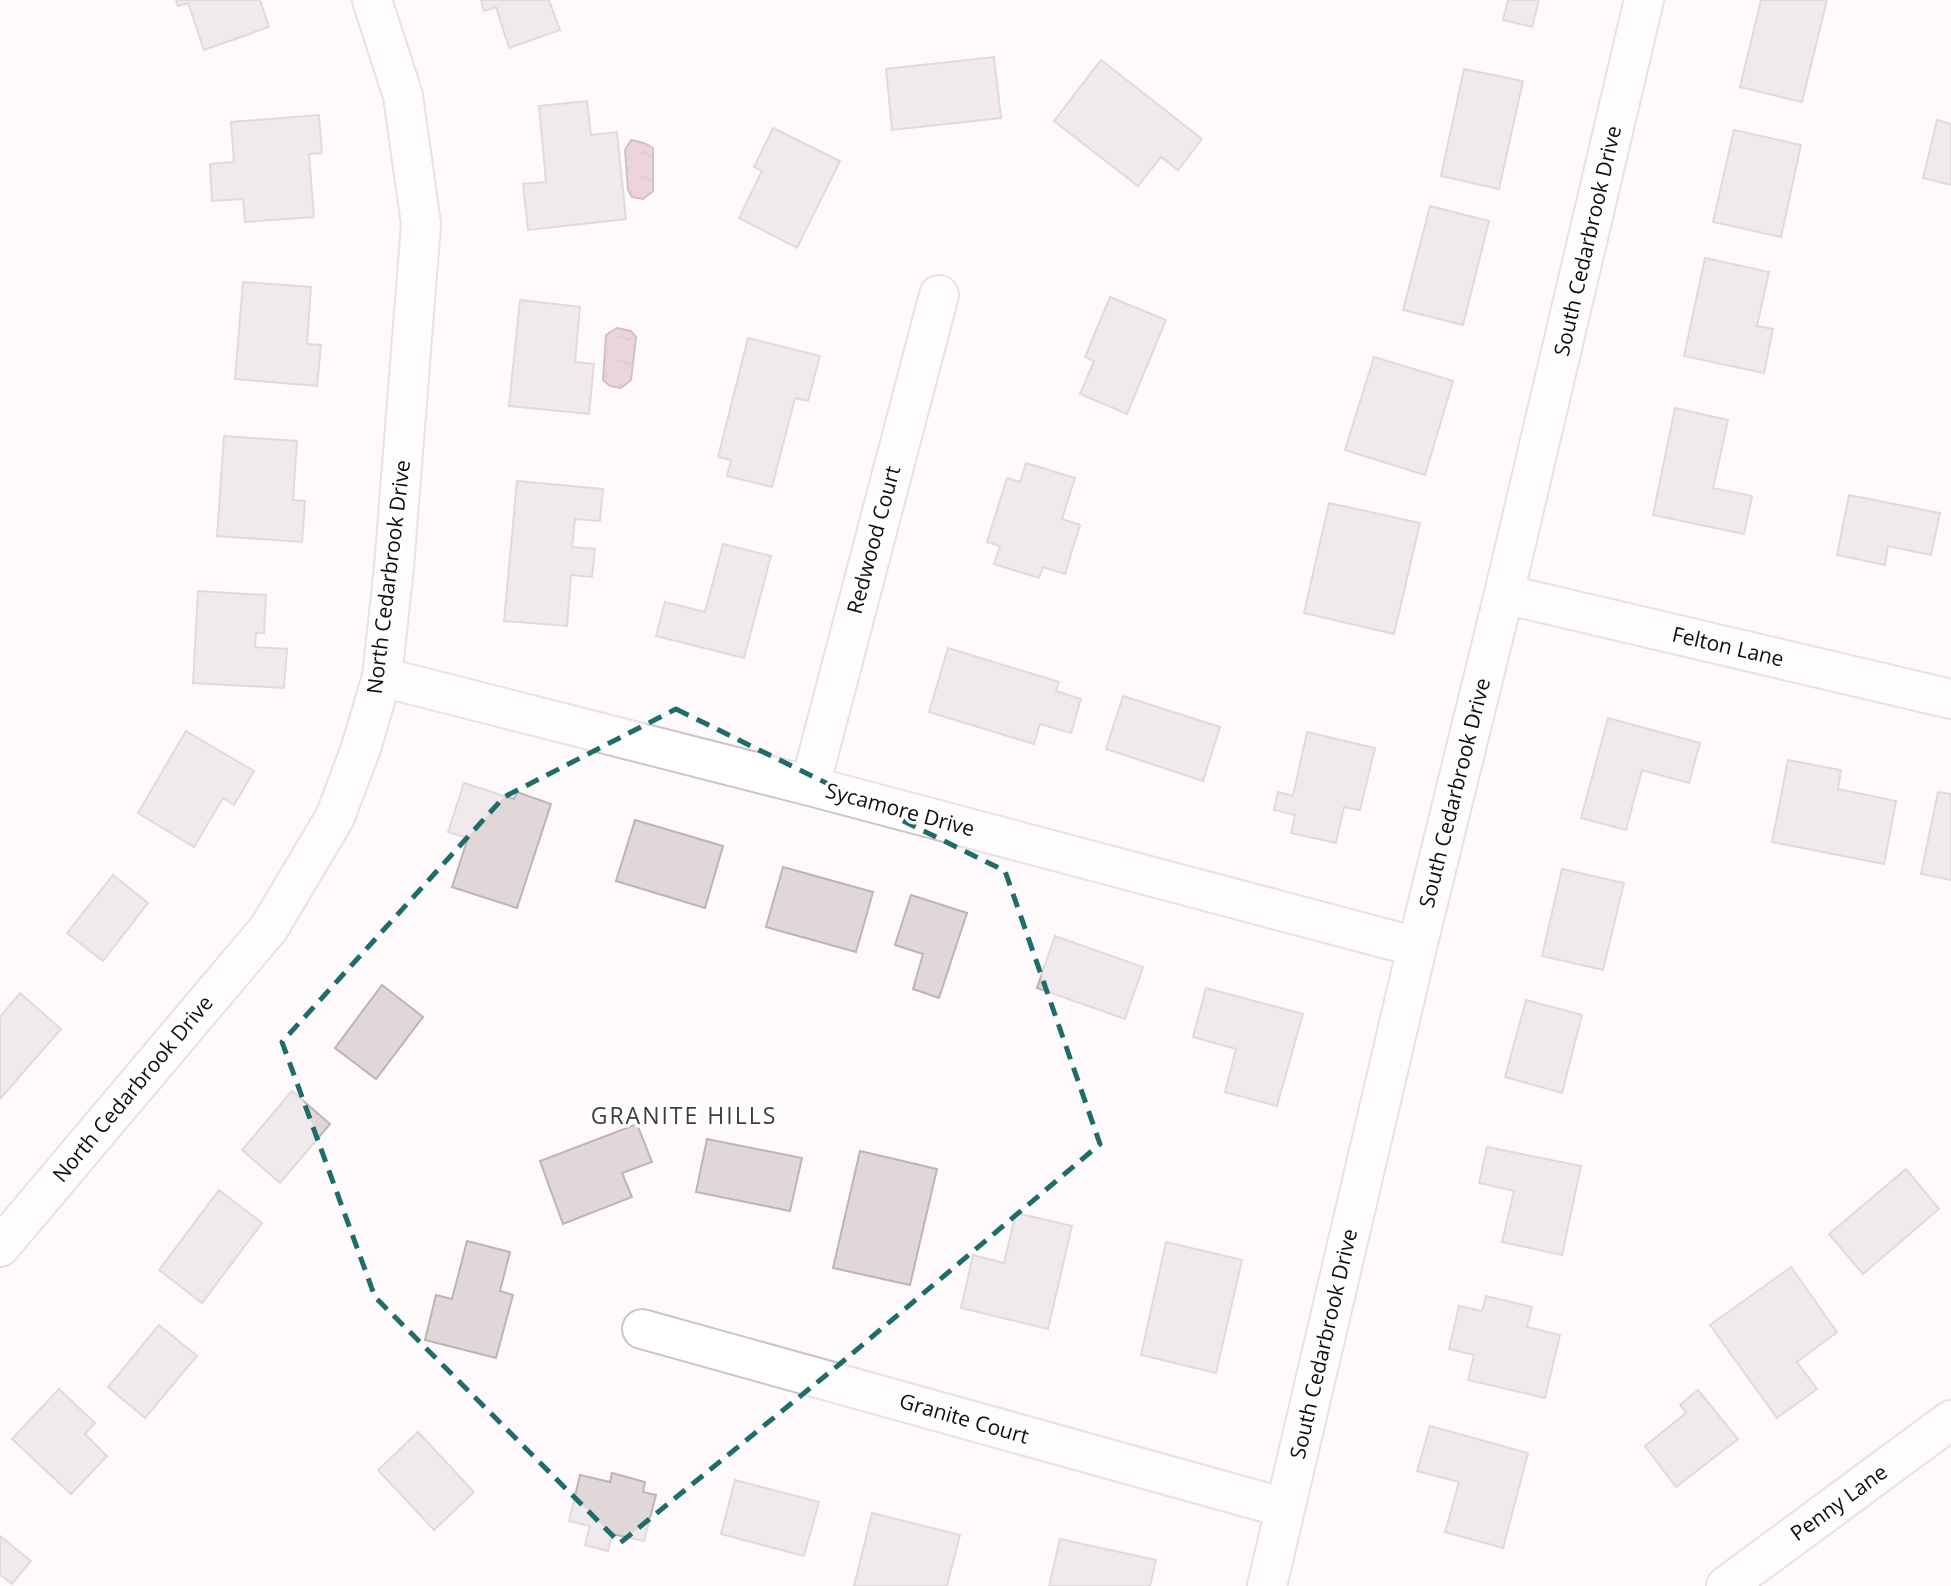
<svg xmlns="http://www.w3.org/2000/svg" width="1951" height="1586" viewBox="0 0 1951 1586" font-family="'Open Sans',sans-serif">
  <defs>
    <pattern id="water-ripples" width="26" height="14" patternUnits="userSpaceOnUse" patternTransform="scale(1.75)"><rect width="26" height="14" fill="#d6a8b3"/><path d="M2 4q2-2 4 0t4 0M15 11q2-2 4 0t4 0" fill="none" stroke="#b78f99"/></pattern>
  </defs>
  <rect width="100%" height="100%" fill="#fefafb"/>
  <!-- water -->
  <path fill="url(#water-ripples)" stroke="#9b7a82" stroke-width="2" d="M631 140 644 143 653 148V191L643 199 632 197 628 190 625 150Z
    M617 328 631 331 636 337 631 380 621 388 610 386 603 380 606 335Z"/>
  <!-- building -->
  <path fill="#e1d7d9" stroke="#bdb4b6" stroke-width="2" d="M176 0H260L269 27 204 50 188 3 178 6Z
    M481 0H549L560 30 509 48 496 7 484 11Z
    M1508 0H1539L1532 27 1503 20Z
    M1761 0H1827L1802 102 1740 87Z
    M994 57 1001 118 892 130 886 69Z
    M1101 60 1202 139 1178 170 1161 157 1138 186 1054 121Z
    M1464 69 1523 81 1499 189 1441 176Z
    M587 101 591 135 617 132 626 219 528 230 523 184 546 182 539 106Z
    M319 115 322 153 309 154 314 217 245 222 243 199 212 201 210 164 234 162 231 122Z
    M1937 120 1951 124V185L1923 178Z
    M773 128 840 161 797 248 739 218 762 171 754 167Z
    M1734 130 1801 145 1781 237 1713 222Z
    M1430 206 1489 221 1463 325 1403 310Z
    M1705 258 1769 272 1757 326 1773 329 1764 373 1684 356Z
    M243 282 311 287 307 344 321 345 317 386 235 379Z
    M1110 297 1166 320 1127 414 1080 394 1094 361 1085 357Z
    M520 300 580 307 575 362 594 364 589 414 509 406Z
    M748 338 820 356 808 401 795 398 772 487 727 476 731 460 718 457Z
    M1374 357 1453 381 1425 475 1345 450Z
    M1675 408 1728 420 1713 488 1752 496 1744 534 1653 515Z
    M224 436 297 441 293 500 305 501 302 542 217 536Z
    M1026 463 1075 478 1062 519 1080 525 1065 574 1043 567 1039 578 994 564 1000 546 987 542 1007 478 1020 482Z
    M517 481 603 489 600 521 575 519 572 547 595 549 592 577 571 575 567 626 504 621Z
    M1849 495 1940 513 1931 555 1888 546 1885 565 1837 555Z
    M1329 503 1420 523 1394 634 1304 613Z
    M723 544 771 556 744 658 656 636 665 602 705 612Z
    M198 591 266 595 264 633H256L255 647 287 649 284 688 193 683Z
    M948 648 1059 682 1056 691 1081 699 1071 733 1040 724 1034 744 929 712Z
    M1123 696 1220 727 1203 781 1106 749Z
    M1608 718 1700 743 1689 783 1642 770 1626 830 1581 818Z
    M186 731 254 771 234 805 223 798 194 847 138 813Z
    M1307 732 1375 748 1360 810 1344 807 1336 843 1291 833 1295 815 1274 810 1278 792 1293 796Z
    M1788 760 1841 770 1838 789 1896 801 1884 864 1772 842Z
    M464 783 514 799 517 792 551 804 517 908 452 887 468 838 448 832Z
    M1938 792 1951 794V880L1921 874Z
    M635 820 723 846 705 908 616 881Z
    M783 867 873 892 856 952 766 927Z
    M1562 869 1624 883 1603 970 1542 956Z
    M113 875 148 903 103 961 67 933Z
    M911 895 967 913 939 998 913 989 923 954 895 945Z
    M1055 936 1143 967 1125 1019 1037 988Z
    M382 985 423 1017 376 1079 335 1048Z
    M1206 988 1303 1014 1277 1106 1225 1092 1236 1049 1193 1037Z
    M20 993 61 1029 0 1099V1017Z
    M1526 1000 1582 1015 1562 1093 1505 1077Z
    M292 1091 330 1124 280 1183 242 1150Z
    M637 1124 652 1162 622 1173 632 1197 563 1224 540 1161Z
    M707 1139 802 1158 790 1211 696 1192Z
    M1487 1147 1581 1166 1562 1255 1502 1242 1514 1191 1479 1183Z
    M860 1151 937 1169 910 1285 833 1268Z
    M1906 1169 1939 1209 1863 1274 1829 1234Z
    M219 1190 262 1223 202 1303 159 1270Z
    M1016 1213 1072 1226 1048 1329 961 1308 973 1255 1004 1263Z
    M467 1241 510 1252 500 1291 513 1295 496 1358 425 1340 436 1295 452 1299Z
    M1166 1242 1242 1260 1216 1373 1141 1355Z
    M1791 1267 1837 1332 1797 1362 1817 1389 1777 1418 1710 1325Z
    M1486 1296 1532 1307 1527 1327 1560 1335 1545 1398 1468 1380 1474 1355 1449 1349 1459 1306 1482 1311Z
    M159 1325 197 1356 145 1418 108 1387Z
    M59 1389 95 1423 85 1434 107 1456 71 1494 12 1439Z
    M1698 1390 1738 1439 1676 1487 1645 1446 1686 1413 1680 1405Z
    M1430 1426 1528 1453 1503 1548 1445 1532 1459 1482 1417 1471Z
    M418 1432 474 1492 434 1530 378 1470Z
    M612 1473 645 1482 643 1492 656 1495 644 1541 612 1534 608 1551 585 1545 590 1526 569 1521 580 1475 610 1482Z
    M735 1480 819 1502 804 1556 721 1534Z
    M872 1513 960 1535 947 1586H854Z
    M0 1536 31 1561 12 1584 0 1575Z
    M1060 1539 1156 1560 1150 1586H1049Z"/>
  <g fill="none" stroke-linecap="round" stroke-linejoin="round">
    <defs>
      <path id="minor" d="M1504 594 1951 699
        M382 677 810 786 1417 947
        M810 786 939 295
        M0 1247 269 928 335 817 361 748 382 677 394 567 421 224 403 96 372 0
        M642 1329 1285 1508
        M1267 1586 1417 947 1504 594 1644 0
        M1726 1586 1951 1420"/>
    </defs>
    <!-- minor casing -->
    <use href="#minor" stroke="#cec4c6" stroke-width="42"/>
    <!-- minor -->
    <use href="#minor" stroke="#fff" stroke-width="38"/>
  </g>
  <!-- marked area -->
  <path d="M0 0H1951V1586H0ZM676 709 1005 871 1100 1144 841 1363 620 1543 375 1297 282 1042 504 797Z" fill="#fefafb" fill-opacity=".55" fill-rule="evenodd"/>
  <path fill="none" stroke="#206c6a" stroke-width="5" stroke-dasharray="14 9" stroke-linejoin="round" d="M676 709 1005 871 1100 1144 841 1363 620 1543 375 1297 282 1042 504 797Z"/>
  <g text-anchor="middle" stroke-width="7" stroke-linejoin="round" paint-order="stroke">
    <!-- street labels -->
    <g font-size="21" fill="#100d0e" stroke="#fff">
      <text transform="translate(1588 241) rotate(-77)" y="7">South Cedarbrook Drive</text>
      <text transform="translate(874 540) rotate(-75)" y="7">Redwood Court</text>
      <text transform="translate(389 577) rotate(-83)" y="7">North Cedarbrook Drive</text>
      <text transform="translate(1728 647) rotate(13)" y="7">Felton Lane</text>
      <text transform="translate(1455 793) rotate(-76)" y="7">South Cedarbrook Drive</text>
      <text transform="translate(900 810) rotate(15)" y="7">Sycamore Drive</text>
      <text transform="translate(133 1089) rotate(-50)" y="7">North Cedarbrook Drive</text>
      <text transform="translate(1324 1344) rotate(-77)" y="7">South Cedarbrook Drive</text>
      <text transform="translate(964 1419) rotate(16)" y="7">Granite Court</text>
      <text transform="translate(1839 1503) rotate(-36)" y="7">Penny Lane</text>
    </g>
    <!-- neighbourhood labels -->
    <g font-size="23" letter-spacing="2" fill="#433b3d" stroke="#fff">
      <text x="684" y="1124">GRANITE HILLS</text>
    </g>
  </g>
</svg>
